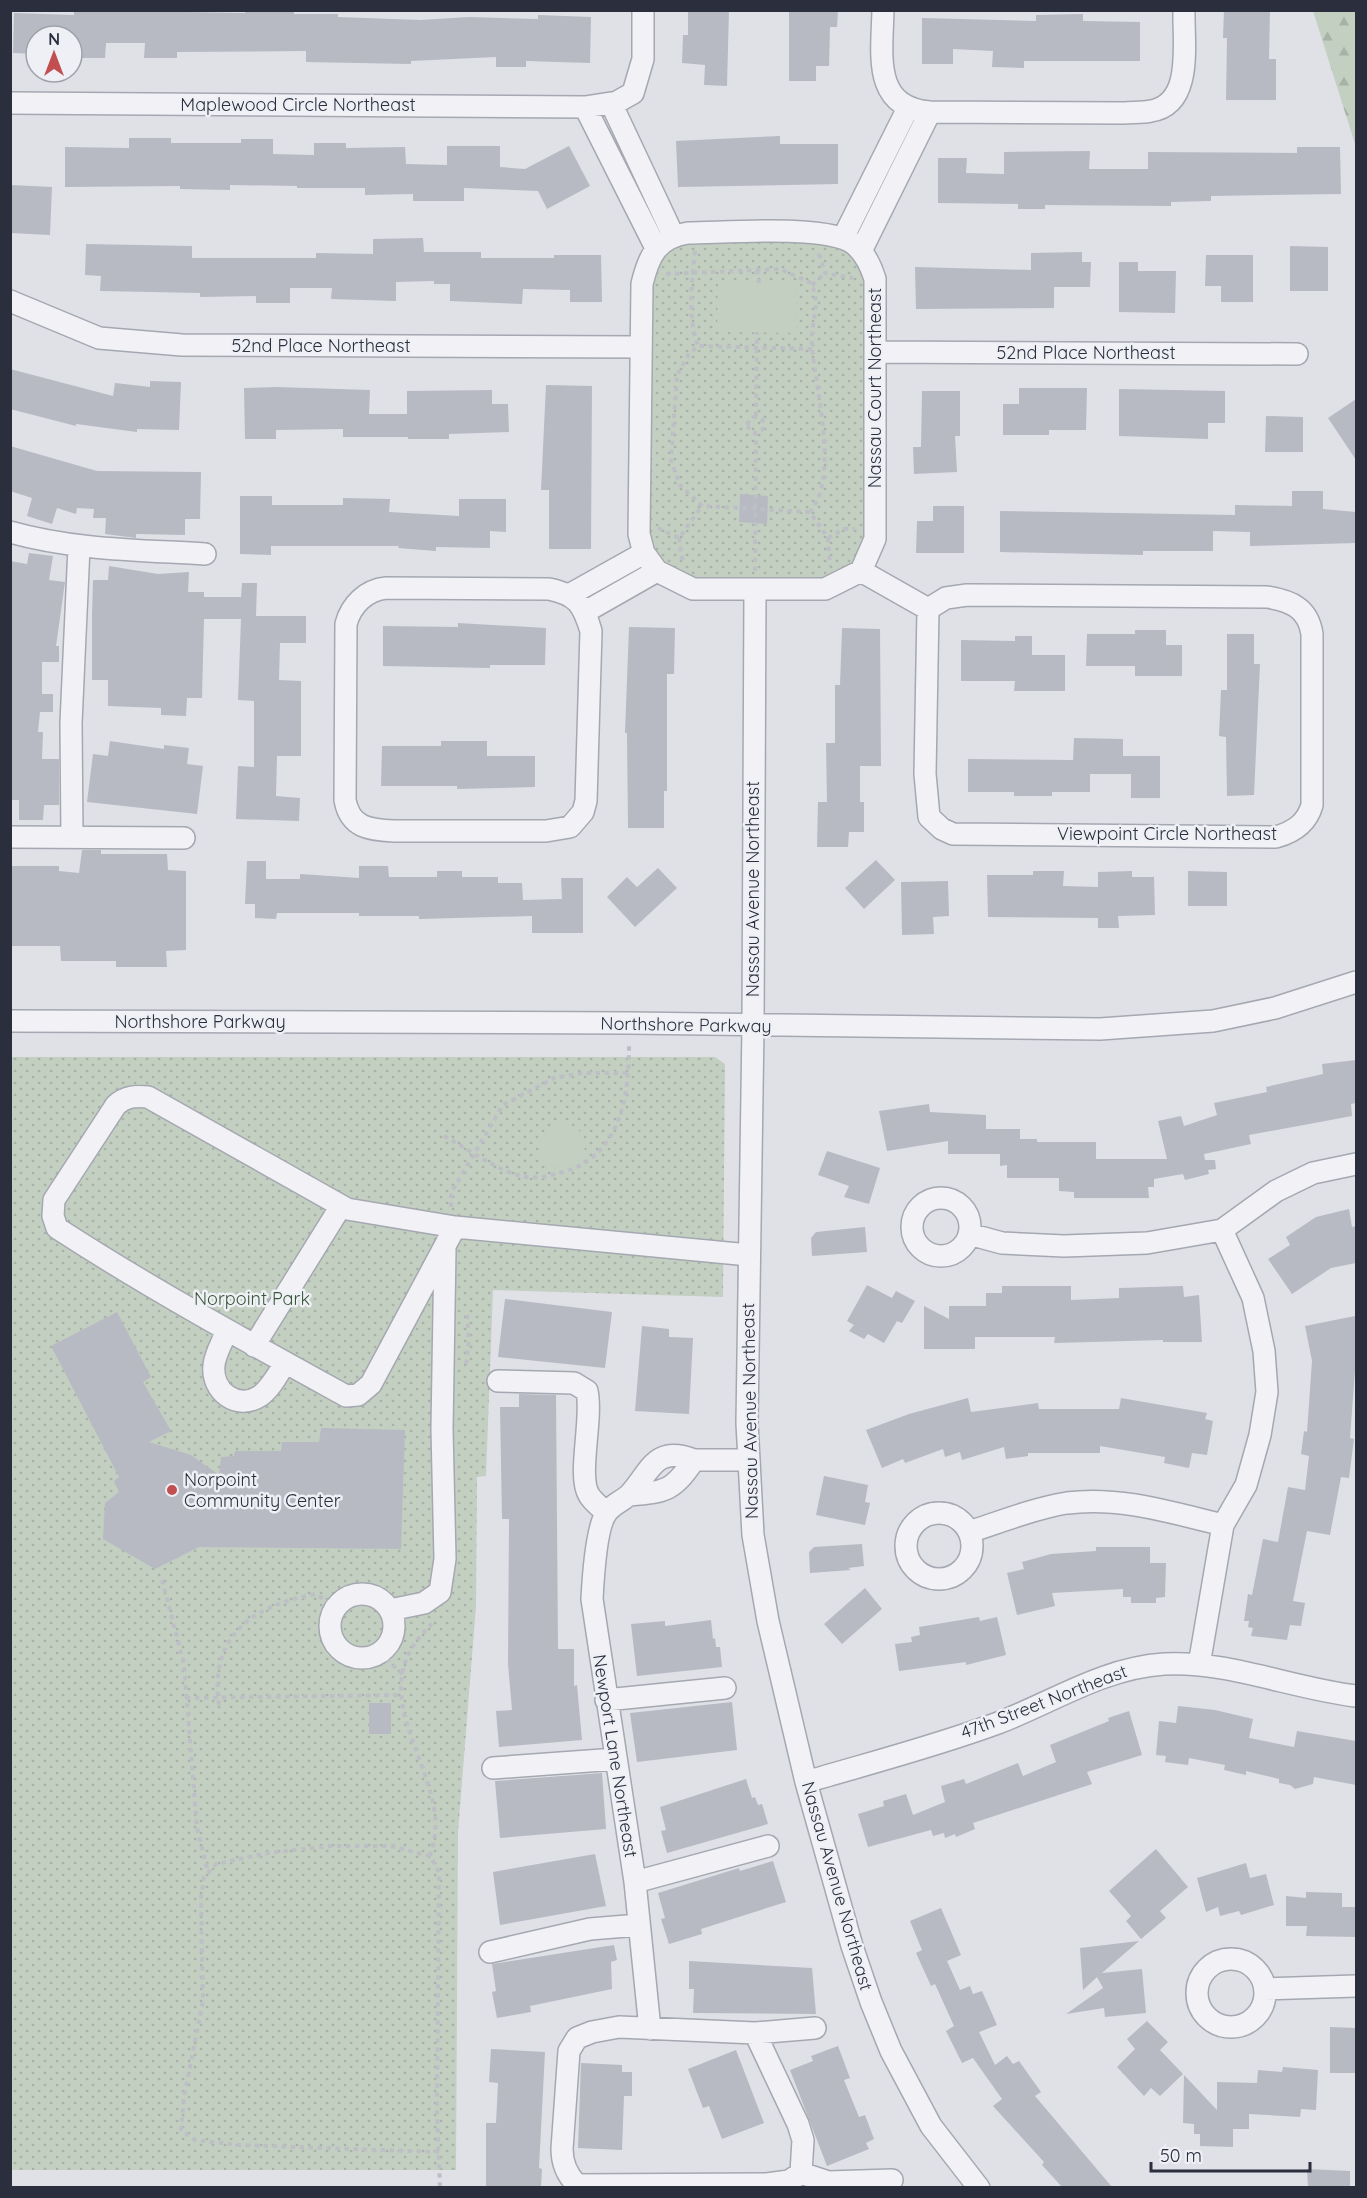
<svg xmlns="http://www.w3.org/2000/svg" width="1367" height="2198" viewBox="0 0 1367 2198" font-family="Quicksand,sans-serif">
  <defs>
    <pattern id="grass-dots" width="8" height="8" patternUnits="userSpaceOnUse" patternTransform="scale(1.5)"><rect width="8" height="8" fill="#c3d0c1"/><path d="M2 2h.1M6 6h.1" fill="none" stroke="#a8b3a7" stroke-width="1.8" stroke-linecap="round"/></pattern>
    <pattern id="forest-firs" width="22" height="20" patternUnits="userSpaceOnUse" patternTransform="scale(1.5)"><rect width="22" height="20" fill="#c3d0c1"/><path d="M5 1l3.5 6h-7zM16 11l3.5 6h-7z" fill="#a8b3a7"/></pattern>
  </defs>
  <rect width="100%" height="100%" fill="#dfe1e7"/>
  <!-- grass -->
  <path fill="url(#grass-dots)" d="M822 233 871 266 875 539 861 571 825 589 681 585 639 534 642 284 673 235Z
    M10 1057H715L725 1064 723 1297 493 1290 486 1476 477 1477 476 1606 458 1832 456 2170H11Z"/>
  <!-- forest -->
  <path fill="url(#forest-firs)" d="M1313 11H1356V147Z"/>
  <!-- pitch -->
  <path fill="#c3d0c1" d="M718 282 796 283V333L717 332Z
    M539 1146a23 23 0 1 1 46 0a23 23 0 1 1-46 0Z"/>
  <!-- building -->
  <path fill="#b7bac3" d="M74 10 245 13V10H294V14H338V17L420 20 469 17 538 19V15L591 17 590 63 526 61V67H496V57L411 61V64L306 62V51L177 52V58H144L145 43H106L105 58H74V36H36V54L13 53 14 13 74 15Z
    M688 10H729L727 86 704 85 705 65 682 63 683 35H688Z
    M789 10H838L837 27H830L829 66H816V81H789Z
    M1224 10H1270L1269 59H1276V100H1226L1227 38H1223Z
    M1083 14V21L1140 22V61H1024V68L992 67 993 51 953 49V64H922V18L1036 21V15Z
    M780 136V144H838V184L678 187 676 141Z
    M129 138H171V143H241V139H273V154L314 155V143H346V148L405 147 406 164 447 165V146H500V167L525 169 569 146 590 186 547 209 538 191 464 188V201H413V194L365 195V188H297V186L230 185V190L180 189V186L65 187V147L129 148Z
    M1297 147H1340L1341 194 1211 196V201L1171 202V206L1045 205V209H1018V204L938 203V158H967L966 173 1004 174V152L1090 151 1089 169H1148V152L1297 153Z
    M10 185 52 187 50 235 10 233Z
    M423 238 424 252H481V258H554V255H601L602 302H570V290L523 289 522 304 450 301V284H434V281L396 282V301L331 299 332 288H290V303H256V296L200 297V293L100 291 101 276 85 275 86 244 192 246V258H316V253L373 254V239Z
    M1290 246 1328 247V291H1290Z
    M1082 252V262H1091L1090 287H1054V308L916 309 915 267 1031 270V253Z
    M1206 255H1253V302H1221V286H1205Z
    M1119 262H1138V271H1176L1175 313 1119 312Z
    M10 369 113 396 115 383 150 387V381L181 382 179 430 137 429V432L76 424V426L10 409Z
    M546 385 592 386 591 549H549V490H541Z
    M276 387 370 390 369 414H407V391L492 390V404H508L509 432 449 434V439H408V437H343V429L276 430V439H245L244 388Z
    M1019 388H1087L1086 430H1049V435H1003V404H1019Z
    M1119 389 1225 391V423H1208V439L1119 436Z
    M922 391H960V436H955L957 472 914 474 913 447H921Z
    M1356 399V460L1328 418Z
    M1266 416 1303 417V452H1265Z
    M10 446 97 471 201 472 200 519H185V535L136 534V538L105 534 106 518H93L94 509 77 508 76 514 57 508 52 524 27 516 32 498 10 491Z
    M1292 491H1323V509L1356 512V543L1250 546V532L1213 531V551H1143V555L1000 552V511L1235 515V505L1292 506Z
    M740 494 768 496 767 524 739 522Z
    M240 496H272V505H343V498L390 499 389 512 459 516V499H506V532L490 531V548L436 547V551L398 548 399 546H271V555L240 554Z
    M933 506H964V553H916L917 521H933Z
    M29 553 53 556 49 580 65 582 56 646H59V662H42V694H53V712H40L38 732H43L42 759H59V805H44L43 820H19V800H10V561L27 564Z
    M109 566 158 574 189 572 188 592H204V597H241L242 583H257L256 616H306V643H280L279 680 301 681V756H277L276 796 300 798 299 821 236 819 238 766 254 767V701L238 700 241 619H204L202 698H187L186 716 161 715V708L108 706V680H92V615L93 580H108Z
    M458 623 546 628 545 665H490V668L383 666V626L458 627Z
    M629 627 675 628 674 674H667V791H664V828H628L627 733H625Z
    M842 628 880 629 881 766H860V802H864V832H849L848 847H817L818 802H827L826 743H835V685H840Z
    M1135 630H1166V645H1182V676H1135V666H1086L1087 634H1135Z
    M1227 634H1254V664H1260L1254 795 1227 796 1226 737 1219 736 1221 690H1227Z
    M1015 636H1032V655H1065V691H1014L1015 681H961V640L1015 641Z
    M1074 738 1123 739V756H1160V798H1131V774H1090V792H1052V796H1014V792H968V759L1073 760Z
    M110 741 164 749V745L189 748 187 764 203 766 197 814 87 802 93 754 108 756Z
    M441 741H487V756H535V787L457 789V786H381L382 746H441Z
    M82 850H101V854H167L168 870 186 871V950L166 951 167 967H116V961H61L60 946H10V866H59V871L79 873Z
    M876 860 895 880 864 909 845 888Z
    M247 861H266V879H300V874L359 878V866H388L389 877H437V871H462V877H498V883H522L523 900 562 899 561 878H583V933H532V916L419 919V916H359V913H277L276 919 255 918V904H245Z
    M658 868 677 888 635 927 607 897 627 877 637 887Z
    M1033 871H1064L1063 886 1098 887V872L1132 871V877H1154L1155 915 1118 916 1119 928H1098V918L988 917 987 875H1033Z
    M1188 871 1227 872V906H1188Z
    M948 881 949 916 933 917 934 934 902 935 901 882Z
    M1356 1060V1103L1351 1104 1352 1116 1249 1135 1251 1144 1204 1154 1205 1160H1215L1216 1169 1208 1170 1209 1174 1185 1180 1183 1174 1154 1179V1187H1148L1149 1198H1074V1192L1059 1191V1178H1007V1165L1000 1166V1154H948V1141L887 1151 879 1111 929 1104 930 1112 986 1115V1129H1020V1139H1037V1142H1096V1159H1167L1158 1121 1181 1116 1184 1126 1217 1115 1214 1103 1267 1092 1266 1087 1323 1074 1322 1064Z
    M827 1151 880 1168 869 1204 844 1197 849 1186 818 1175Z
    M1349 1209 1352 1227 1356 1226V1263L1331 1268 1292 1294 1268 1259 1290 1245 1286 1237 1316 1217Z
    M865 1227 867 1252 812 1256 811 1238 816 1232Z
    M867 1285 892 1298 896 1291 915 1301 902 1323 897 1321 884 1343 868 1334 864 1339 849 1331 854 1325 847 1321Z
    M1002 1286H1071V1300L1119 1298V1288L1183 1286 1184 1297 1199 1295 1202 1342H1163V1340L1054 1343 1055 1337H975V1349H924V1306L949 1319V1306H986V1293H1002Z
    M505 1299 612 1312 605 1368 498 1357Z
    M117 1312 151 1377 143 1382 171 1431 149 1442 191 1455 219 1475 221 1457 234 1456 235 1451H281L282 1442H319L321 1428 405 1430 401 1549 199 1547 155 1569 103 1539 105 1503 119 1492 114 1481 119 1477 51 1346Z
    M1355 1316 1356 1357 1350 1438 1354 1439 1349 1478 1341 1477 1330 1535 1307 1531 1293 1601 1305 1603 1301 1626 1290 1625 1287 1640 1251 1636 1253 1628 1248 1627 1249 1621H1244L1248 1594 1252 1595 1263 1539 1278 1542 1288 1487 1305 1490 1309 1456 1301 1454 1304 1431 1307 1432 1312 1361 1305 1326Z
    M642 1326 669 1329V1337L693 1338 689 1414 635 1411Z
    M519 1394 556 1395 558 1649H574V1686L577 1685 582 1740 499 1747 496 1711 512 1710 508 1664 509 1519H502L500 1407H519Z
    M968 1398 971 1412 1038 1403 1039 1409H1119L1121 1398 1207 1413 1205 1419 1213 1421 1207 1455 1192 1453 1189 1468 1164 1463 1165 1457 1100 1446V1453H1028V1456L1006 1459 1004 1447 962 1460 960 1452 945 1457 943 1449 905 1463 903 1459 882 1468 866 1430 909 1414Z
    M824 1476 868 1485 865 1502 870 1503 865 1525 816 1515Z
    M862 1544 864 1566 848 1568 851 1570 810 1573 809 1552 814 1547Z
    M1096 1547H1150V1563H1166L1165 1597 1156 1598V1603H1131V1597H1123V1589L1052 1593 1055 1606 1017 1615 1007 1573 1024 1569 1022 1562 1051 1554 1096 1551Z
    M865 1588 882 1609 842 1644 824 1624Z
    M979 1617 980 1621 997 1617 1006 1655 966 1665V1662L899 1671 895 1644 912 1642 911 1637 920 1635 919 1627Z
    M711 1620 713 1639 715 1638 716 1647H720L722 1667 637 1676 631 1624 665 1621V1626Z
    M732 1702 737 1750 637 1762 630 1713Z
    M369 1703H391V1734H369Z
    M1178 1706 1215 1710 1253 1719 1249 1738 1294 1747 1297 1731 1356 1741V1785L1314 1777 1313 1784 1295 1789 1290 1785 1279 1783V1779L1246 1771V1775L1224 1770 1225 1765 1189 1758 1188 1765 1165 1762 1166 1756 1156 1755 1159 1721 1176 1723Z
    M1129 1711 1142 1755 1087 1772 1092 1784 973 1823 975 1829 956 1837 955 1834 945 1838 944 1833 933 1836 931 1830 868 1847 858 1814 884 1806 883 1801 906 1794 913 1815 945 1802 941 1786 964 1779 966 1784 1018 1763 1023 1776 1056 1762 1050 1745 1109 1721 1108 1718Z
    M602 1773 606 1829 500 1838 495 1781Z
    M746 1779 752 1798 755 1797 758 1805 762 1804 768 1824 667 1853 661 1831 666 1830 660 1807Z
    M1156 1849 1188 1887 1160 1911 1166 1918 1141 1939 1126 1921 1131 1916 1109 1891Z
    M595 1854 606 1906 500 1925 493 1872Z
    M773 1861 786 1902 701 1929 702 1934 669 1944 661 1919 665 1918 658 1893 739 1868 740 1871Z
    M1246 1863 1250 1878 1266 1874 1274 1905 1241 1915 1239 1911 1220 1916 1218 1907 1206 1912 1197 1878Z
    M1306 1892 1342 1893V1907H1356V1937L1306 1936 1307 1926H1286V1896L1306 1898Z
    M941 1908 961 1955 947 1961 960 1990 970 1986 973 1994 982 1991 997 2025 979 2032 995 2065 1007 2056 1013 2064 1019 2061 1041 2092 1035 2096 1112 2187H1062L1042 2165 1044 2162 993 2106 1002 2099 973 2058 962 2063 946 2031 954 2026 935 1984 931 1986 916 1953 922 1950 910 1921Z
    M1139 1941 1102 1973 1142 1969 1146 2013 1105 2017 1104 2008 1066 2014 1103 1988 1097 1977 1083 1990 1080 1948Z
    M614 1945 617 1960 611 1962 612 1989 530 2006 531 2012 497 2018 492 1992 496 1991 492 1964Z
    M689 1961 812 1968 816 2014 693 2013 694 1989H689Z
    M1147 2021 1168 2042 1160 2050 1183 2074 1160 2096 1151 2088 1144 2096 1117 2067 1135 2049 1127 2039Z
    M1330 2027 1356 2028V2073H1330Z
    M838 2046 850 2078 844 2080 859 2117 865 2115 874 2139 866 2143 869 2149 827 2166 790 2070 813 2061 811 2056Z
    M491 2049 545 2052 539 2168 542 2169 541 2187H486V2123H496L498 2083 489 2082Z
    M736 2050 764 2123 722 2139 709 2106 703 2108 688 2069Z
    M581 2063 622 2065V2072H632V2096H624L622 2150 578 2148Z
    M1283 2067 1318 2070 1316 2110 1301 2109 1300 2117 1249 2114V2129H1233V2147L1200 2146V2134H1194V2124L1183 2123 1184 2075 1217 2110V2082L1257 2083 1258 2070 1282 2072Z
    M1307 2169 1350 2171V2187H1308Z"/>
  <g fill="none" stroke-linecap="round" stroke-linejoin="round">
    <defs>
      <path id="minor" d="M883 10C882 55 872 107 930 112L1123 113C1132 112 1142 113 1151 111 1194 104 1183 42 1184 10
        M10 103 585 107 617 102 633 93 643 59V10
        M611 103 673 235
        M585 107 656 248
        M688 233C723 233 828 224 854 244 865 253 871 266 875 279V539L861 571 825 589H693L657 571 644 553 639 534 642 284C649 255 657 238 688 233Z
        M843 238 908 108
        M861 251 930 112
        M10 301 99 338 182 345 639 347
        M875 352 1297 354
        M10 532C74 550 139 550 205 554
        M861 571 928 609
        M386 588 549 589C578 595 583 605 591 631L586 801 583 812 570 827 546 831H394C370 830 350 828 345 800L346 624C351 605 366 590 386 588Z
        M755 589 753 1026 747 1423 753 1535 768 1621 806 1782 852 1946 871 2002 891 2051 931 2126 979 2188
        M569 595 644 553
        M967 595 1267 597C1291 601 1308 608 1312 634V805C1307 823 1294 832 1276 837L953 834 942 829 929 817 925 774 928 609 946 598Z
        M585 612 657 571
        M10 837 184 838
        M72 837 71 723 79 547
        M10 1021 629 1023 1100 1029 1213 1021 1275 1008 1356 982
        M912 1227a29 29 0 1 1 58 0a29 29 0 1 1-58 0Z
        M455 1227 371 1384 358 1395 346 1396C248 1342 151 1289 57 1228L53 1216 54 1200 116 1105C126 1096 135 1096 148 1097L347 1209 455 1227 749 1255
        M969 1234 1002 1243 1064 1246 1147 1243 1222 1230 1276 1191 1313 1173 1356 1164
        M227 1330C223 1341 215 1354 214 1365 211 1391 237 1411 260 1396 271 1388 278 1374 285 1363
        M254 1346 341 1206
        M498 1381 574 1383 587 1391C593 1419 577 1476 589 1495 593 1502 601 1507 606 1513
        M694 1460H747
        M629 1495C666 1492 673 1491 694 1460 654 1444 650 1473 629 1495 622 1501 612 1505 607 1512 596 1526 593 1580 592 1599L635 1882 650 2029
        M906 1546a33 33 0 1 1 66 0a33 33 0 1 1-66 0Z
        M969 1532C1000 1522 1035 1508 1067 1503 1120 1496 1173 1513 1223 1525
        M330 1626a32 32 0 1 1 64 0a32 32 0 1 1-64 0Z
        M390 1610 424 1603 440 1592 445 1559 442 1429 445 1249
        M1199 1665 1223 1525 1246 1485 1260 1435 1267 1392 1264 1351 1253 1298 1222 1230
        M606 1700 725 1688
        M493 1768 616 1759
        M806 1782C870 1763 936 1746 998 1723 1053 1702 1103 1668 1164 1664 1224 1660 1295 1689 1356 1696
        M635 1882 768 1846
        M490 1952 590 1929 639 1925
        M1197 1993a34 34 0 1 1 68 0a34 34 0 1 1-68 0Z
        M1265 1989 1356 1986
        M755 2033 798 2124 803 2140 801 2173 789 2181 767 2184 577 2185C567 2175 562 2163 562 2149L569 2051 577 2038 592 2032 619 2027 755 2033 815 2028
        M801 2173 828 2182 892 2180"/>
    </defs>
    <!-- minor casing -->
    <use href="#minor" stroke="#a5a8b1" stroke-width="24"/>
    <!-- path -->
    <path stroke="#bebfc6" stroke-width="4" stroke-dasharray="4.5 4.5" stroke-linecap="butt" d="M695 251C692 284 687 314 698 346
      M819 254 825 273 853 278
      M757 270 759 283
      M666 274 780 269 811 283C822 305 810 323 812 345 815 389 840 476 810 512
      M812 285 825 273
      M812 349 698 346 689 354 677 375 671 460 680 485 702 506 810 512 828 538 830 566
      M756 416 757 332
      M748 425a8 8 0 1 1 16 0a8 8 0 1 1-16 0Z
      M658 528 679 538 702 506
      M679 538 683 564
      M828 538 844 529H855
      M755 571 756 434
      M444 1136C469 1149 499 1173 527 1177 539 1179 552 1175 563 1172 622 1155 629 1095 629 1043
      M451 1207V1193L503 1105 554 1078 583 1073H629
      M466 1364 469 1340 467 1312
      M162 1580 184 1664 197 1828 208 1872
      M380 1652 403 1675
      M186 1698 402 1695
      M219 1705C209 1635 253 1606 315 1594L336 1606
      M430 1856C434 1842 437 1829 435 1815 427 1748 364 1685 433 1623
      M439 2152 239 2145 195 2140 181 2130 184 2097 203 2001 201 1898 204 1877 216 1864 268 1853 331 1846H391L430 1856 439 1872 437 2110 440 2188"/>
    <!-- minor -->
    <use href="#minor" stroke="#f2f2f6" stroke-width="21"/>
  </g>
  <!-- markers -->
  <circle fill="#c14f4f" stroke="#eef0f5" stroke-width="2" cx="172" cy="1490" r="6"/>
  <g text-anchor="middle" stroke-width="5" stroke-linejoin="round" paint-order="stroke">
    <!-- street labels -->
    <g font-size="18" fill="#2a2e3d" stroke="#eef0f5">
      <text x="298" y="111">Maplewood Circle Northeast</text>
      <text x="321" y="352">52nd Place Northeast</text>
      <text x="1086" y="359">52nd Place Northeast</text>
      <text transform="translate(875 388) rotate(-90)" y="6">Nassau Court Northeast</text>
      <text x="1167" y="840">Viewpoint Circle Northeast</text>
      <text transform="translate(753 889) rotate(-90)" y="6">Nassau Avenue Northeast</text>
      <text x="200" y="1028">Northshore Parkway</text>
      <text transform="translate(686 1025) rotate(1)" y="6">Northshore Parkway</text>
      <text transform="translate(750 1411) rotate(-91)" y="6">Nassau Avenue Northeast</text>
      <text transform="translate(1044 1702) rotate(-21)" y="6">47th Street Northeast</text>
      <text transform="translate(615 1756) rotate(81)" y="6">Newport Lane Northeast</text>
      <text transform="translate(837 1886) rotate(74)" y="6">Nassau Avenue Northeast</text>
    </g>
    <!-- park labels -->
    <g font-size="18" fill="#395738" stroke="#eef0f5">
      <text x="252" y="1305">Norpoint Park</text>
    </g>
    <!-- poi labels -->
    <g font-size="18" fill="#2a2e3d" stroke="#eef0f5" text-anchor="start">
      <text x="184" y="1486">Norpoint<tspan x="184" dy="21">Community Center</tspan></text>
    </g>
  </g>
  <!-- border -->
  <rect width="1367" height="2198" fill="none" stroke="#2a2e3d" stroke-width="24"/>
  <!-- north arrow -->
  <g transform="translate(54 54)"><circle r="28" fill="#eef0f5" stroke="#a0a2ab" stroke-width="1.5"/>
  <path d="M0-4.5L10 22L0 15L-10 22Z" fill="#c14f4f"/>
  <text y="-9" font-size="16" font-weight="bold" text-anchor="middle" fill="#2a2e3d">N</text>
  </g>
  <!-- scale -->
  <path d="M1151 2162v9h159v-9" fill="none" stroke="#2a2e3d" stroke-width="3"/>
  <text x="1160" y="2162" font-size="18" fill="#2a2e3d" stroke="#eef0f5" stroke-width="4.5" paint-order="stroke">50 m</text>
</svg>
